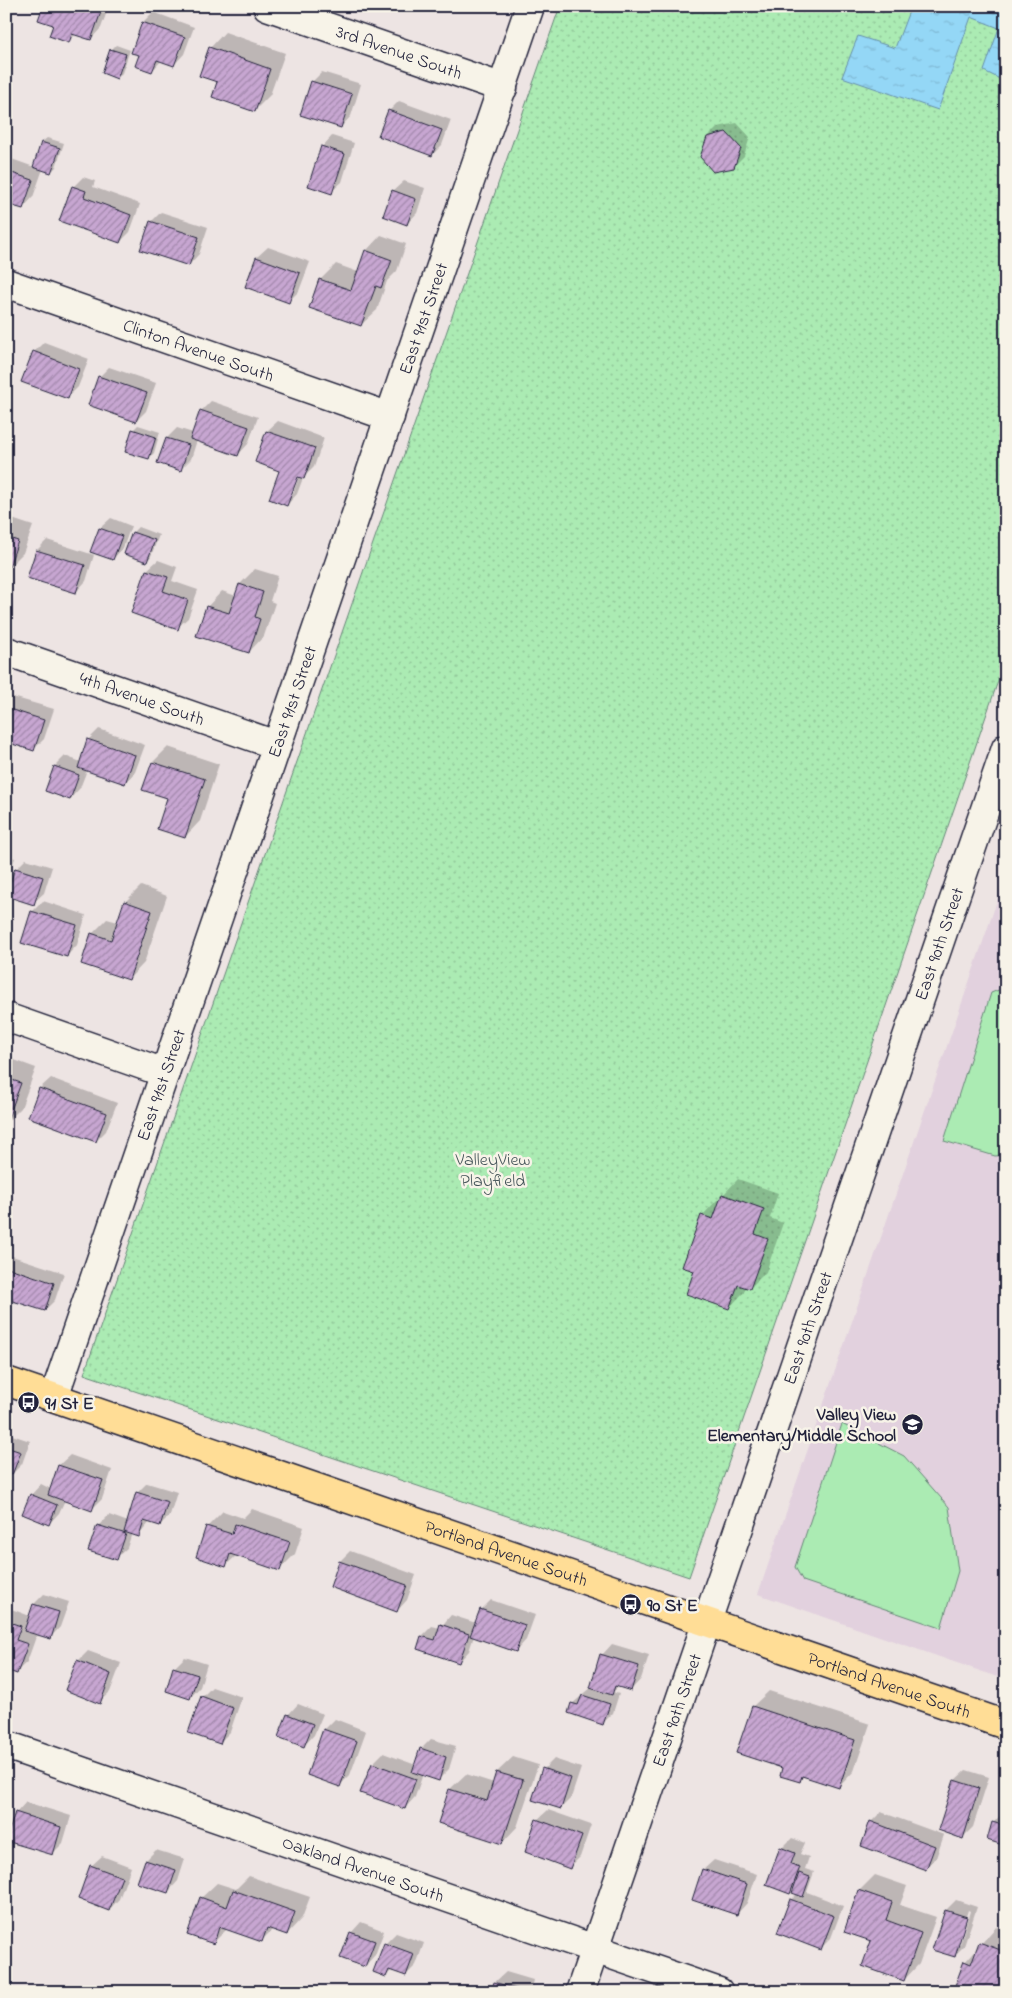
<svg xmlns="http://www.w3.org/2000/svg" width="1012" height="1998" viewBox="0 0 1012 1998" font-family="'Indie Flower',sans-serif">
  <defs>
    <pattern id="park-dots" width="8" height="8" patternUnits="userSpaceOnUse" patternTransform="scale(1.25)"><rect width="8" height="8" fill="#abebb3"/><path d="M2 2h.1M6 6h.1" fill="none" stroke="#93c99b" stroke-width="1.8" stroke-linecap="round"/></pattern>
    <pattern id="water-ripples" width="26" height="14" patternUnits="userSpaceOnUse" patternTransform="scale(1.25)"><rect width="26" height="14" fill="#94d7f6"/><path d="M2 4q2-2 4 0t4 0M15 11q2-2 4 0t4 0" fill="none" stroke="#7fb8d4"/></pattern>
    <pattern id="building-hatch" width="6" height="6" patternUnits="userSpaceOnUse" patternTransform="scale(1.25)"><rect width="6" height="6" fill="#c7a6d1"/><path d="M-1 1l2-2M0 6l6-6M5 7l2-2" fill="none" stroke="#a187ab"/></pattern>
  </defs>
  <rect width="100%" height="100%" fill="#ede4e3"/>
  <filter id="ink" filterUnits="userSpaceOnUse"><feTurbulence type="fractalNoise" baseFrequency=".02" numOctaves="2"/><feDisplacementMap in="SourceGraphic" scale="10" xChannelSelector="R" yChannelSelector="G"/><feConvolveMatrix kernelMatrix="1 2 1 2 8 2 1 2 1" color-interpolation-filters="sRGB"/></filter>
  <g filter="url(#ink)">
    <!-- built -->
    <path fill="#e2d1de" d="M1006 875V1680L758 1594Z"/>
    <!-- grass -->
    <path fill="#abebb3" stroke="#668677" d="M1006 987V1155L995 1156 944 1141 991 993Z
      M842 1424 904 1456 949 1507 958 1571 941 1628 803 1581 795 1567Z"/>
    <!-- park -->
    <path fill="url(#park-dots)" stroke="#668677" d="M560 6H1006V658L689 1577 84 1374Z"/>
    <!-- water -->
    <path fill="url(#water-ripples)" stroke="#668fab" d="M911 6H1006V85L1000 79 984 71 999 28 971 17 938 110 842 77 858 36 895 48Z"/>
    <!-- shadow -->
    <path fill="#0003" fill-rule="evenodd" d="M44 6H109L101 28 91 39 76 34 69 41 54 25Z
      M153 12 194 27 184 54 174 65 162 60 152 71 141 55 133 52 143 22Z
      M225 32 285 53 270 95 255 110 219 81 210 48Z
      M116 45 130 50 122 73 117 78 103 73 112 49Z
      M322 72 361 84 351 116 341 127 312 82Z
      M399 101 451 120 442 145 432 155 389 111Z
      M737 123 750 137 744 156 733 167 708 137 718 127Z
      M332 136 354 143 342 182 331 192 322 147Z
      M47 138 64 143 56 167 51 172 43 169 33 197 23 208 6 202V157L34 167 42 142Z
      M83 177 95 181 93 187 140 204 130 232 120 242 73 187Z
      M404 181 425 188 417 213 407 224 393 191Z
      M161 212 208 227 199 254 189 265 151 222Z
      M381 235 406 244 397 271 387 281 377 310 361 325 311 307 321 279 336 264 358 272 366 251Z
      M268 247 310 262 299 291 288 302 246 286 257 257Z
      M44 342 89 359 78 387 67 398 34 352Z
      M109 367 156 383 146 411 136 421 99 377Z
      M211 401 258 417 248 444 238 455 197 440 191 459 180 470 167 438 177 428 193 433 201 411Z
      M278 421 324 438 314 467 303 478 297 494 287 505 281 470 257 462 267 431ZM299 470 301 471 293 494H290Z
      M138 425 160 432 154 453 149 458 133 430Z
      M6 517 33 526 23 553 8 568H6Z
      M111 518 131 526 123 548 113 559 92 551 100 528Z
      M138 527 159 535 151 556 147 561 125 553 133 532Z
      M47 540 94 555 86 581 76 592 37 550Z
      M158 560 177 567 172 581 198 590 188 618 177 628 133 613 147 570Z
      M255 569 278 576 270 601 275 603 264 636 249 652 207 607 222 591 236 596 240 584Z
      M6 695 54 709 44 739 34 749 6 741Z
      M99 729 145 745 135 772 125 783 87 770 80 788 70 799 55 766 65 756 81 762 88 740Z
      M168 747 219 764 200 821 185 837 153 762Z
      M6 855 15 858 6 882Z
      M26 859 52 867 44 893 33 903 16 869Z
      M141 886 167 896 144 963 129 979 92 934 107 919 118 922 125 902Z
      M43 901 86 915 77 945 67 956 32 912Z
      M6 1057 36 1068 21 1108 6 1123Z
      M51 1078 117 1103 106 1131 96 1141 30 1116 40 1088Z
      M738 1179 778 1193 770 1218 783 1223 766 1272 750 1288 746 1287 744 1292 729 1308 696 1270 702 1216 717 1200 720 1201 723 1195Z
      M6 1254 64 1273 55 1300 45 1310 6 1298Z
      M6 1433 30 1441 22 1464 12 1474 6 1472Z
      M70 1455 112 1470 102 1499 92 1509 65 1500 59 1513 49 1524 31 1495 41 1484 51 1489 59 1465Z
      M147 1483 177 1492 170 1515 160 1525 150 1522 139 1535 132 1533 127 1548 116 1558 98 1526 109 1515 128 1522 137 1493Z
      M252 1509 304 1527 295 1554 280 1569 237 1555 225 1566 197 1557 208 1526 223 1511 243 1518Z
      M350 1551 416 1575 407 1600 397 1611 331 1586 340 1561Z
      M44 1594 69 1602 60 1627 50 1638 37 1634 27 1662 16 1672 6 1669V1607L30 1616 34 1604Z
      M491 1600 535 1615 526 1640 516 1651 474 1636 469 1651 459 1662 422 1636 432 1626 440 1628 451 1615 476 1623 481 1610Z
      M612 1644 649 1655 641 1679 631 1690 619 1686 613 1692 619 1694 613 1713 603 1723 572 1704 592 1687 602 1655Z
      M88 1651 121 1663 110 1692 99 1702 78 1661Z
      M185 1657 207 1664 200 1687 190 1698 174 1668Z
      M212 1687 242 1697 230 1732 219 1743 202 1697Z
      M769 1691 870 1724 854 1771 839 1787 804 1776 799 1781 784 1767 738 1752 753 1706Z
      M298 1704 323 1714 314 1735 304 1746 288 1715Z
      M335 1719 366 1731 350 1775 339 1786 324 1730Z
      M431 1739 456 1746 449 1769 439 1779 423 1774 415 1797 405 1808 373 1763 383 1753 416 1765 421 1749Z
      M513 1757 538 1765 517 1827 502 1843 439 1822 450 1789 466 1774 494 1783 497 1772Z
      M554 1759 581 1768 571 1798 561 1808 544 1769Z
      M966 1770 989 1777 973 1827 963 1837 939 1830 955 1780Z
      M26 1802 71 1816 63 1843 52 1854 16 1813Z
      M548 1810 591 1825 580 1857 570 1867 537 1820Z
      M881 1812 944 1835 936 1858 925 1869 871 1822Z
      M1004 1812 1006 1813V1845L988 1839 994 1822Z
      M792 1838 805 1843 800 1854 809 1857 805 1869 814 1872 807 1892 843 1906 831 1938 821 1948 791 1900 797 1894 796 1886 789 1892 782 1848Z
      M156 1850 185 1859 178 1881 168 1892 146 1860Z
      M102 1856 131 1867 119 1899 109 1910 91 1866Z
      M714 1860 757 1874 747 1903 737 1914 703 1870Z
      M875 1875 907 1886 900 1905 936 1917 919 1964 904 1980 872 1940 859 1891Z
      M249 1876 310 1897 302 1918 287 1934 273 1929 261 1941 227 1929 213 1943 201 1898 217 1883 236 1889Z
      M956 1900 977 1907 964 1946 954 1956 933 1949 946 1910ZM968 1910 970 1911 960 1945H957Z
      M361 1922 384 1931 375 1955 365 1966 351 1933Z
      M996 1927 1006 1931V1992H960L954 1990 965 1962Z
      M396 1933 424 1943 416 1965 406 1975 392 1970 386 1976 385 1944Z
      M506 1972 533 1980 530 1992H492L495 1982Z"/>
    <!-- building -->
    <path fill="url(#building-hatch)" stroke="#22223b" d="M43 6H93L102 9 91 40 72 34 69 43 49 36 53 25 38 20Z
      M142 22 185 37 174 66 157 60 152 72 135 66 139 55 131 53Z
      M209 47 270 69 255 112 212 97 217 82 199 76Z
      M110 49 126 54 117 79 102 73Z
      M311 81 352 94 341 128 300 115Z
      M388 110 442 130 432 156 378 136Z
      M726 132 741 148 734 168 713 172 700 157 707 137Z
      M41 142 60 148 51 173 33 167Z
      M321 146 345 154 332 194 308 186Z
      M6 171 33 180 23 209 6 204Z
      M72 186 86 191 84 197 131 215 120 243 59 221Z
      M392 190 416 199 407 225 383 216Z
      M150 221 199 237 189 266 140 250Z
      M365 250 392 260 381 288 376 286 361 326 309 308 319 279 351 290Z
      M256 257 300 273 289 303 245 287Z
      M33 351 79 369 68 399 21 382Z
      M98 376 147 393 136 422 88 405Z
      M200 410 249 427 238 456 190 439Z
      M132 429 156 437 149 459 125 452Z
      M266 431 315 448 304 479 298 477 287 506 269 499 279 471 255 462Z
      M166 438 189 445 181 471 157 463Z
      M99 528 122 536 113 560 90 552Z
      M132 532 155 540 147 562 124 554Z
      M6 537 18 541 8 570 6 569Z
      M36 550 85 565 76 593 27 578Z
      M146 570 168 577 163 591 188 600 178 630 131 613Z
      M239 584 263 592 255 617 260 619 249 653 196 636 206 606 229 613Z
      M6 708 44 720 34 751 6 742Z
      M87 739 135 755 125 784 78 768Z
      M152 762 205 779 185 838 157 829 167 798 142 790Z
      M54 766 79 775 70 800 45 791Z
      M15 868 43 877 34 905 6 896Z
      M124 901 152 911 129 980 81 964 91 933 111 940Z
      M31 911 77 925 67 957 21 943Z
      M6 1078 21 1083 6 1124Z
      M39 1088 107 1113 96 1142 28 1117Z
      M722 1194 764 1209 755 1234 768 1239 750 1289 738 1285 729 1309 686 1294 694 1271 682 1267 701 1215 713 1219Z
      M6 1267 54 1283 45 1311 6 1299Z
      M6 1447 21 1452 12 1475 6 1473Z
      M58 1465 103 1480 92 1511 48 1495Z
      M136 1492 168 1502 160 1526 144 1521 139 1537 124 1532Z
      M30 1494 57 1505 49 1525 22 1514Z
      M235 1524 290 1542 280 1571 230 1554 226 1567 196 1557 206 1526 232 1534Z
      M97 1525 126 1534 117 1560 88 1551Z
      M339 1561 407 1585 397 1612 330 1587Z
      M33 1604 59 1612 51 1639 24 1631Z
      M480 1609 525 1625 516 1652 470 1636Z
      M6 1621 21 1626 16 1640 28 1644 17 1674 6 1670Z
      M440 1624 469 1634 459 1663 417 1649 421 1636 435 1640Z
      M600 1654 639 1666 631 1691 615 1686 612 1695 590 1688Z
      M77 1660 111 1674 100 1704 65 1690Z
      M173 1667 198 1675 190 1699 166 1691Z
      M582 1695 610 1704 603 1725 568 1713 571 1703 578 1705Z
      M201 1696 233 1708 220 1744 188 1733Z
      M752 1706 855 1740 839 1788 802 1776 800 1782 780 1776 782 1768 736 1753Z
      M287 1714 313 1724 304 1747 278 1737Z
      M323 1729 357 1741 340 1787 307 1775Z
      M420 1748 446 1757 439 1781 412 1772Z
      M372 1763 416 1779 405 1809 360 1793Z
      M542 1768 571 1778 561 1809 532 1800Z
      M496 1772 523 1780 502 1844 438 1823 449 1789 487 1801Z
      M954 1780 979 1788 963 1839 938 1830Z
      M15 1812 61 1827 53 1855 6 1841Z
      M536 1819 582 1836 570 1869 525 1852Z
      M870 1821 935 1846 926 1870 861 1846Z
      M992 1822 1006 1826V1846L987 1840Z
      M780 1847 795 1853 791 1864 800 1867 790 1894 766 1885Z
      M145 1860 176 1870 168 1893 137 1883Z
      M90 1865 122 1877 109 1911 78 1899Z
      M702 1869 747 1884 737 1915 692 1900Z
      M799 1873 810 1877 803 1897 792 1893Z
      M233 1890 295 1912 287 1935 267 1928 262 1942 219 1927 214 1944 187 1935 200 1897 227 1907Z
      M858 1890 892 1902 886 1920 921 1933 904 1981 862 1966 871 1941 844 1932Z
      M790 1899 834 1916 821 1950 777 1933Z
      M945 1910 967 1917 955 1957 932 1950Z
      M350 1932 375 1941 365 1967 340 1958Z
      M979 1942 1006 1952V1983L1003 1992 953 1991 964 1961 971 1964Z
      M384 1943 414 1954 406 1976 389 1970 386 1977 373 1972Z
      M494 1982 523 1991V1992H491Z"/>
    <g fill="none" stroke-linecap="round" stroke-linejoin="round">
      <defs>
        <g id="minor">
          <path id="s1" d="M267 6 503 88"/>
          <path id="s2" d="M6 283 390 417"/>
          <path id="s3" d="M6 651 276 745"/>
          <path d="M6 1017 165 1073"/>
          <path id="s4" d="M54 1397 530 6"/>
          <path id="s5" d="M6 1745 719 1992"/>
          <path id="s6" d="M580 1992 1006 748"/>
        </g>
        <g id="major">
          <path id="s7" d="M6 1381 1006 1725"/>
        </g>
      </defs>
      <!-- minor casing -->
      <use href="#minor" stroke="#22223b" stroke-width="31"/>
      <!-- major casing -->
      <use href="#major" stroke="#22223b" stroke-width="31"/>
      <!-- minor -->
      <use href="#minor" stroke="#f7f3e8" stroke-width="28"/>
      <!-- major -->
      <use href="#major" stroke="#ffdd96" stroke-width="28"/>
    </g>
  </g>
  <!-- icons -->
  <defs>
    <symbol id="bus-disc" viewBox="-11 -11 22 22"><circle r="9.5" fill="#22223b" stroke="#f7f3e8"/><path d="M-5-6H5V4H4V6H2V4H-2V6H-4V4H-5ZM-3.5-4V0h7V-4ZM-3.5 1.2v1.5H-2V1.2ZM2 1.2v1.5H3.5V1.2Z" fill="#fff"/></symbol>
    <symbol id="school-disc" viewBox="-11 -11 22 22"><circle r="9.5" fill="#22223b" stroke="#f7f3e8"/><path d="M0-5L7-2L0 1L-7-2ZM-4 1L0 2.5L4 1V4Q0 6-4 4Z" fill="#fff"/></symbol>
  </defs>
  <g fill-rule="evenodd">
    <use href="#bus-disc" x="16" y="1390" width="25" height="25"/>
    <use href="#school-disc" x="900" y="1412" width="25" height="25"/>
    <use href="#bus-disc" x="618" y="1592" width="25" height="25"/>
  </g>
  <g text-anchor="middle" stroke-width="5" stroke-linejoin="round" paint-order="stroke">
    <!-- street labels -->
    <g font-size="18" fill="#22223b" stroke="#f7f3e8">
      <text dy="6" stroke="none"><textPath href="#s1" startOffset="140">3rd Avenue South</textPath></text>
      <text dy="6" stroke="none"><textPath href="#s4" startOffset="1140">East 91st Street</textPath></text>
      <text dy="6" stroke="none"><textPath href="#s2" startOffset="204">Clinton Avenue South</textPath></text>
      <text dy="6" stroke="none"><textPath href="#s3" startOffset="144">4th Avenue South</textPath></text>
      <text dy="6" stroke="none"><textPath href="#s4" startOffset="735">East 91st Street</textPath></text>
      <text dy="6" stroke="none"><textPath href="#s6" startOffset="1108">East 90th Street</textPath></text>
      <text dy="6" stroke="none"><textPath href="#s4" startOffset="330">East 91st Street</textPath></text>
      <text dy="6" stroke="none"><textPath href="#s6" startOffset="702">East 90th Street</textPath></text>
      <text dy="6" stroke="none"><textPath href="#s7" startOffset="529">Portland Avenue South</textPath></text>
      <text dy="6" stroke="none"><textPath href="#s7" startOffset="934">Portland Avenue South</textPath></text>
      <text dy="6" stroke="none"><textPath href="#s6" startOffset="298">East 90th Street</textPath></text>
      <text dy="6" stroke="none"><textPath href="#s5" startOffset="378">Oakland Avenue South</textPath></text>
    </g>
    <!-- park labels -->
    <g font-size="18" fill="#445459" stroke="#f7f3e8">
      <text x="493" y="1165">ValleyView<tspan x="493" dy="21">Playfield</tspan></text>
    </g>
    <!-- poi labels -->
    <g font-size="18" font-weight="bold" fill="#22223b" stroke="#f7f3e8" text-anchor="start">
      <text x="45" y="1409">91 St E</text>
      <text x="896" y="1420" text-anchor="end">Valley View<tspan x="896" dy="21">Elementary/Middle School</tspan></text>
      <text x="647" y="1611">90 St E</text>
    </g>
  </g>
  <!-- margin -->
  <rect width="1012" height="1998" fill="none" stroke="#f7f3e8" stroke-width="25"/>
  <rect x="12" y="12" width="987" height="1973" fill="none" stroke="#22223b" stroke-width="2" filter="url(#ink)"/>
</svg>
